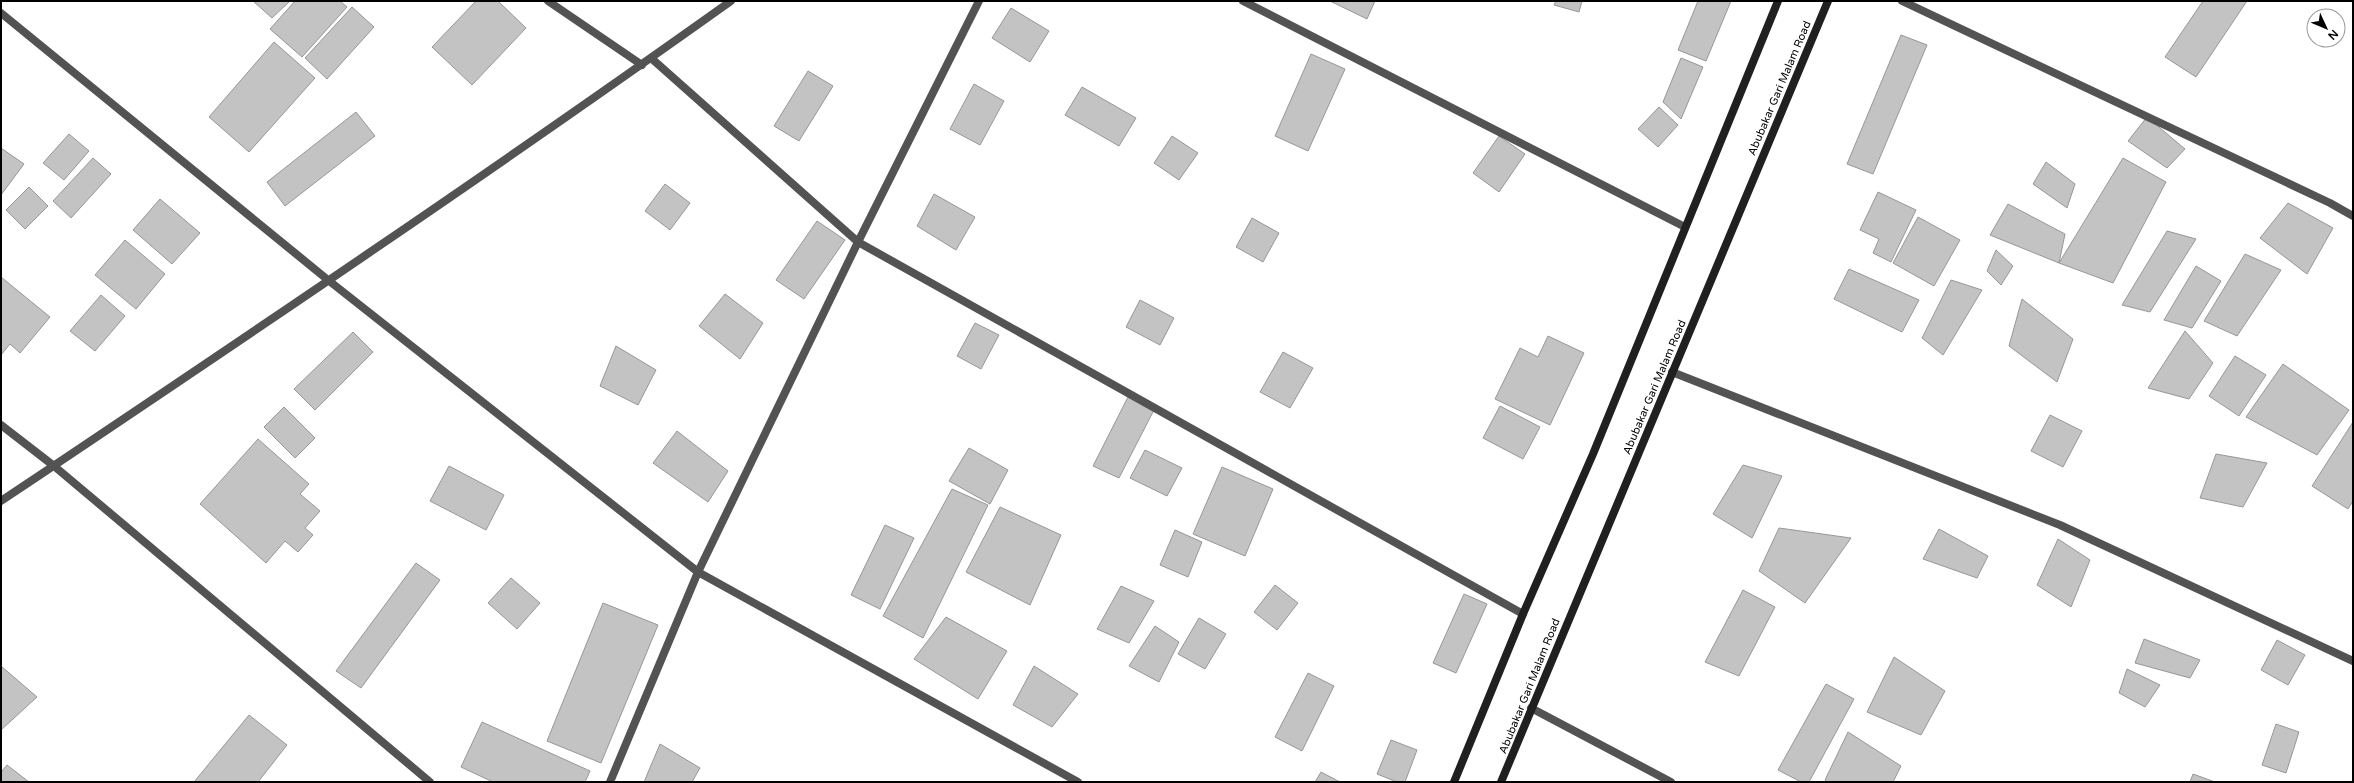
<svg xmlns="http://www.w3.org/2000/svg" width="2354" height="783" viewBox="0 0 2354 783" font-family="'Varela Round',sans-serif">
  <rect width="100%" height="100%" fill="#fff"/>
  <!-- building -->
  <path fill="#c3c3c3" stroke="#979797" d="M253 1H290L272 18Z
    M295 1H340L347 7 302 57 270 29Z
    M476 1H498L526 28 472 85 432 47Z
    M1330 1H1375L1367 19Z
    M1556 1H1582L1579 12 1554 5Z
    M1698 1H1731L1706 61 1678 50Z
    M2203 1H2247L2196 77 2165 57Z
    M352 7 374 27 327 79 305 58Z
    M1011 8 1049 31 1030 62 992 38Z
    M1901 35 1927 45 1873 174 1847 164Z
    M274 42 315 78 249 152 209 117Z
    M1311 54 1345 69 1308 151 1275 136Z
    M1681 58 1703 67 1681 119 1663 102Z
    M808 71 833 86 799 141 774 126Z
    M974 84 1004 101 980 145 950 129Z
    M1082 87 1136 118 1119 146 1065 115Z
    M1659 107 1678 125 1658 147 1638 129Z
    M356 112 375 136 285 206 267 182Z
    M2147 117 2185 149 2167 168 2128 141Z
    M69 134 89 151 64 180 43 163Z
    M1172 136 1198 153 1179 180 1154 163Z
    M1499 136 1525 154 1499 192 1473 173Z
    M1 148 24 164 1 195Z
    M93 158 111 174 71 218 53 201Z
    M2123 158 2166 182 2113 283 2059 263Z
    M2046 162 2075 184 2067 208 2033 184Z
    M665 184 690 203 670 230 645 211Z
    M29 187 48 206 25 229 6 210Z
    M1878 192 1916 210 1891 262 1873 253 1879 239 1860 230Z
    M934 194 975 217 956 250 917 226Z
    M160 199 200 233 172 264 133 230Z
    M2288 203 2333 228 2307 274 2260 238Z
    M2008 204 2065 234 2059 263 1990 235Z
    M1918 217 1960 240 1934 286 1893 263Z
    M1252 218 1279 233 1263 262 1236 247Z
    M817 221 845 240 804 299 776 280Z
    M2167 231 2196 239 2150 312 2122 305Z
    M125 240 165 274 136 309 95 275Z
    M1996 250 2013 266 2001 285 1987 271Z
    M2245 254 2281 270 2237 336 2204 321Z
    M2196 266 2221 281 2192 328 2164 320Z
    M1849 269 1919 300 1902 332 1834 299Z
    M1 277 50 317 20 353 10 344 1 355Z
    M1951 280 1982 290 1943 355 1922 338Z
    M725 294 763 323 740 359 699 326Z
    M101 295 125 316 95 351 70 331Z
    M2022 299 2073 339 2057 382 2009 346Z
    M1140 300 1174 318 1160 345 1126 327Z
    M975 323 999 335 981 369 957 356Z
    M2185 331 2213 363 2189 399 2148 388Z
    M353 332 373 352 315 410 294 389Z
    M1548 336 1584 353 1550 425 1495 399 1520 348 1538 357Z
    M616 346 656 370 638 405 600 386Z
    M1283 352 1313 368 1290 408 1260 392Z
    M2235 356 2266 375 2239 416 2209 396Z
    M2283 364 2349 410 2317 455 2246 417Z
    M1128 397 1154 410 1119 478 1093 466Z
    M1500 406 1540 427 1523 459 1483 438Z
    M284 407 315 438 295 458 264 427Z
    M2050 415 2082 431 2063 467 2031 451Z
    M2353 422V501L2348 509 2312 486Z
    M677 431 728 471 708 502 653 463Z
    M258 439 309 484 300 494 320 511 305 528 313 535 298 552 285 541 266 563 200 504Z
    M969 448 1008 470 990 504 949 481Z
    M1145 450 1182 468 1167 496 1130 478Z
    M2216 454 2267 463 2243 507 2200 498Z
    M1743 465 1782 476 1752 538 1713 514Z
    M449 466 504 495 486 530 430 501Z
    M1222 467 1273 489 1245 556 1193 534Z
    M952 489 988 505 923 638 883 616Z
    M1000 507 1061 535 1030 605 966 572Z
    M885 525 914 538 880 609 851 595Z
    M1779 528 1851 538 1805 603 1759 571Z
    M1939 529 1988 556 1977 578 1923 559Z
    M1175 530 1202 542 1188 577 1160 565Z
    M2058 539 2090 560 2071 607 2037 585Z
    M416 563 440 580 361 688 336 671Z
    M511 578 540 603 517 629 488 603Z
    M1275 585 1298 603 1277 630 1254 612Z
    M1121 586 1154 601 1129 643 1097 629Z
    M1743 590 1775 607 1739 676 1705 662Z
    M1464 594 1487 604 1456 673 1433 663Z
    M603 603 658 625 601 763 547 741Z
    M946 617 1007 651 978 699 914 659Z
    M1199 618 1226 634 1205 669 1178 654Z
    M1155 626 1179 642 1159 682 1129 666Z
    M2144 639 2200 660 2190 678 2135 663Z
    M2277 640 2305 655 2288 685 2261 670Z
    M1894 657 1945 691 1921 735 1867 712Z
    M1 666 37 697 1 730Z
    M1034 666 1078 694 1052 727 1013 705Z
    M2127 669 2160 685 2145 707 2119 693Z
    M1308 673 1334 686 1302 751 1275 737Z
    M1826 684 1854 699 1809 782H1801L1778 770Z
    M249 715 287 745 258 782H194Z
    M482 722 590 771 585 782H493L461 767Z
    M2276 724 2299 732 2286 773 2262 765Z
    M1848 732 1901 766 1893 782H1828L1825 780Z
    M1391 740 1417 750 1405 782H1397L1377 774Z
    M660 744 700 768 692 782H644Z
    M7 765 29 782H1V772Z
    M1321 772 1340 782H1315Z
    M2193 774 2215 782H2190Z"/>
  <g fill="none" stroke-linecap="round" stroke-linejoin="round">
    <!-- street -->
    <path stroke="#535353" stroke-width="8" d="M548 1 642 65
      M1243 1 1685 227
      M1902 1 2330 203 2353 216
      M1 13 328 280 698 572 1078 782
      M651 58 858 242 1523 614
      M1672 372 2060 525 2353 661
      M1 425 54 466 430 782
      M1 501C246 337 491 172 731 1
      M1531 708 1671 782
      M610 782 698 572 858 242 979 1"/>
    <!-- secondary -->
    <path stroke="#202020" stroke-width="8" d="M1454 782 1523 614 1593 454 1778 1
      M1501 782 1828 1"/>
  </g>
  <g text-anchor="middle" stroke-width="3" stroke-linejoin="round" paint-order="stroke">
    <!-- street labels -->
    <g font-size="11" fill="#000" stroke="#fff">
      <text transform="translate(1779 88) rotate(-67)" y="4">Abubakar Gari Malam Road</text>
      <text transform="translate(1654 387) rotate(-67)" y="4">Abubakar Gari Malam Road</text>
      <text transform="translate(1529 686) rotate(-68)" y="4">Abubakar Gari Malam Road</text>
    </g>
  </g>
  <!-- border -->
  <rect width="2354" height="783" fill="none" stroke="#000000" stroke-width="4"/>
  <!-- north arrow -->
  <g transform="translate(2326 28) rotate(134)"><circle r="19" fill="#ffffff" stroke="#999999"/>
  <path d="M0-3L7 15L0 10L-7 15Z" fill="#000000"/>
  <text y="-6" font-size="11" font-weight="bold" text-anchor="middle" fill="#000000">N</text>
  </g>
</svg>
